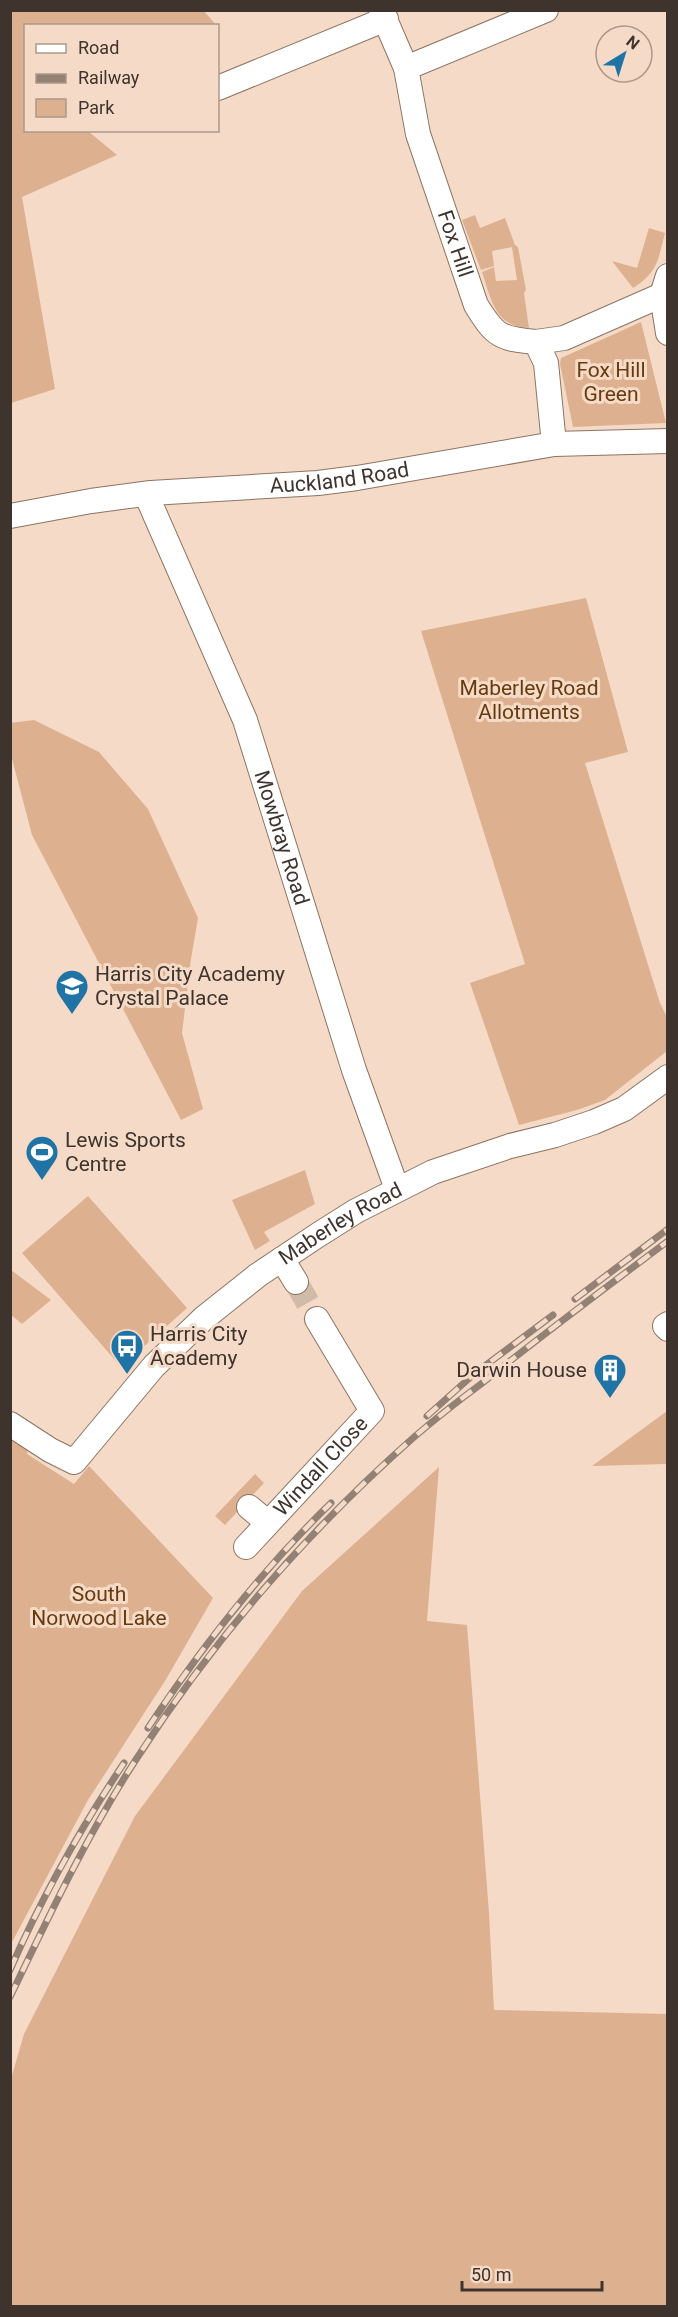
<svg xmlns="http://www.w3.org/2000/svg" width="678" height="2317" viewBox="0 0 678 2317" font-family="Roboto,sans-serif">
  <rect width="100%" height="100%" fill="#f5dbc7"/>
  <!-- green -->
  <path fill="#ddb18f" d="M11 10 204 11 216 25 26 26V130L88 131 117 155 22 197 55 389 11 403Z
    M475 215 480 228 505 218 515 245 518 247 526 290 524 293 529 328C495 327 491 299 482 272L494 267 496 281 517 280 512 247 492 251 494 266 481 270 462 220Z
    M649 228 665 233C658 260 658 272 633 288L612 261 637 268Z
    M641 322 666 423 573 427 560 364 561 358Z
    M586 598 628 752 585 763 660 1003 667 1017V1051L605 1100 577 1110 519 1125 470 983 525 964 421 631Z
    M34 720 99 752 148 809 198 918 191 959 182 1033 203 1109 181 1120 32 835 11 755 10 723Z
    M305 1170 315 1204 264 1232 270 1241 255 1250 232 1200Z
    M88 1196 187 1308 121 1367 22 1253Z
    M11 1270 51 1300 22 1324 11 1315Z
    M667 1411V1464L592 1466Z
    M11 1438 28 1449 27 1454 74 1484 89 1466 213 1598 165 1681 88 1800 11 1944Z
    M439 1467 427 1621 467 1625 489 1913 494 2010 667 2014V2306H11V2079L24 2034 135 1816 302 1591Z
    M255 1474 264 1483 225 1525 215 1516Z"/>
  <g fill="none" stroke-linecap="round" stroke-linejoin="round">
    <!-- minor-tunnel -->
    <path stroke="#d0baa8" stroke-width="24" stroke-dasharray="24 12" stroke-linecap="butt" d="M296 1282 317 1319"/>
    <defs>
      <g id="minor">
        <path id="s1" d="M381 10 406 68 418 134 476 305C495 336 500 339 536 342L546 363 554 444"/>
        <path d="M406 68 546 10"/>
        <path d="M218 88 386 19"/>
        <path d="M668 276 662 295 668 333"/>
        <path d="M536 342 564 338 662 295"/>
        <path id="s2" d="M146 494 245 720 354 1070 397 1189"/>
        <path id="s3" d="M10 516 91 501 151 493 318 483 357 478 554 444 668 441"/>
        <path d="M282 1259 296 1282"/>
        <path d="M668 1324 665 1326 668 1329"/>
        <path id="s4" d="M10 1424 50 1450 74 1462 154 1366 204 1318 258 1275 318 1235 356 1211 433 1172 510 1146 555 1135 594 1122 624 1109 668 1077"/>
        <path d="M249 1507 268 1523"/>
        <path id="s5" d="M246 1547 372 1411 317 1319"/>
      </g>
    </defs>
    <!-- minor casing -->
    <use href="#minor" stroke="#8c7463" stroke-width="26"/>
    <!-- minor -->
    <use href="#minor" stroke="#fff" stroke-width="24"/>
    <defs>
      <path id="rail" d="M575 1299 668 1229
        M427 1416 474 1374 553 1315
        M148 1728C202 1646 261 1571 331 1503
        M10 1970C40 1901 82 1826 124 1763
        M10 1997C49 1916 88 1833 137 1758 213 1640 308 1531 413 1438 435 1419 458 1401 481 1384 542 1335 605 1288 668 1241"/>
    </defs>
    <!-- rail casing -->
    <use href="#rail" stroke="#928174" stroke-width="7"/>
    <!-- rail -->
    <use href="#rail" stroke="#f5dbc7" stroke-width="4.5" stroke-dasharray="14" stroke-linecap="butt"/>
  </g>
  <!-- icons -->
  <defs>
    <symbol id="school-pin" viewBox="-11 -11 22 30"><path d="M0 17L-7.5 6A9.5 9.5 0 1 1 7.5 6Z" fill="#2074a5" stroke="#f5dbc7"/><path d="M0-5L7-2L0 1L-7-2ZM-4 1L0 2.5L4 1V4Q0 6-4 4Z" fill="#fff"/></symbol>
    <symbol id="stadium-pin" viewBox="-11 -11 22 30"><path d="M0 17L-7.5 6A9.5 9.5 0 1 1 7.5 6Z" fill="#2074a5" stroke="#f5dbc7"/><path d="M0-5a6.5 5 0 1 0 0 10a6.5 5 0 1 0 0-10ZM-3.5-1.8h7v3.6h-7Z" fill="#fff"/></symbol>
    <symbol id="bus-pin" viewBox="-11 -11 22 30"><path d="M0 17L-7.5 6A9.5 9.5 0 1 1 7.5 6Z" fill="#2074a5" stroke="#f5dbc7"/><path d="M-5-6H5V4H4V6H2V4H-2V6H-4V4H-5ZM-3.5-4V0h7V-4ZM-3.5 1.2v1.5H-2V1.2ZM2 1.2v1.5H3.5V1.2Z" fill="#fff"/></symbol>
    <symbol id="building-pin" viewBox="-11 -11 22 30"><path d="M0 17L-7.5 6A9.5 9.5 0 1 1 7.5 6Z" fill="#2074a5" stroke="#f5dbc7"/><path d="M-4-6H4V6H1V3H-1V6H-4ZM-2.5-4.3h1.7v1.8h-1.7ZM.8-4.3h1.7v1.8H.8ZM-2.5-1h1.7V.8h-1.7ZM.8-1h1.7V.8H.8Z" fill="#fff"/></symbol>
  </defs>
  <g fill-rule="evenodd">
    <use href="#school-pin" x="53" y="967" width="38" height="52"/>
    <use href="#stadium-pin" x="23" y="1133" width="38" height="52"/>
    <use href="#bus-pin" x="108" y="1327" width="38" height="52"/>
    <use href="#building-pin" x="591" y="1351" width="38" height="52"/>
  </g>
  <g text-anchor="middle" stroke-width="6" stroke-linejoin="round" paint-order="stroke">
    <!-- street labels -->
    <g font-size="21" fill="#3e342d" stroke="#f5dbc7">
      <text dy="7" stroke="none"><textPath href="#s1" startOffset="246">Fox Hill</textPath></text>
      <text dy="7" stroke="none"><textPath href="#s3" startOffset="332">Auckland Road</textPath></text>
      <text dy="7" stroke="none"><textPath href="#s2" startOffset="370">Mowbray Road</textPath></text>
      <text dy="7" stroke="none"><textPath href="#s4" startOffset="435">Maberley Road</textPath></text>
      <text dy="7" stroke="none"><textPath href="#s5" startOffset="110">Windall Close</textPath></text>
    </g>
    <!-- park labels -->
    <g font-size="21" fill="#683b0f" stroke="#f5dbc7">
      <text x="611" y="377">Fox Hill<tspan x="611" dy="24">Green</tspan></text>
      <text x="529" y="695">Maberley Road<tspan x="529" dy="24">Allotments</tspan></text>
      <text x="99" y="1601">South<tspan x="99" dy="24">Norwood Lake</tspan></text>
    </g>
    <!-- poi labels -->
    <g font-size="21" fill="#3e342d" stroke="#f5dbc7" text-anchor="start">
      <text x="95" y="981">Harris City Academy<tspan x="95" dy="24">Crystal Palace</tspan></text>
      <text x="65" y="1147">Lewis Sports<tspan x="65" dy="24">Centre</tspan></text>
      <text x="150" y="1341">Harris City<tspan x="150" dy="24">Academy</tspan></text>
      <text x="587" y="1377" text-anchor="end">Darwin House</text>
    </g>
  </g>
  <!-- border -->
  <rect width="678" height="2317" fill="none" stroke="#3e342d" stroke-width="24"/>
  <!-- legend -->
  <rect x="24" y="24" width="195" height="108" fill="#f5dbc7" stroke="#ac9889" stroke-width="1.5"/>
  <rect x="36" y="44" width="30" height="9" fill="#ffffff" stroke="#ac9889" stroke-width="1.5"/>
  <text x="78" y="54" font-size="18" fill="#3e342d">Road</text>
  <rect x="36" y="74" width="30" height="9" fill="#928174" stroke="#ac9889" stroke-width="1.5"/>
  <text x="78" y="84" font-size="18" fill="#3e342d">Railway</text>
  <rect x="36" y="99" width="30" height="18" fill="#ddb18f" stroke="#ac9889" stroke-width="1.5"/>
  <text x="78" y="114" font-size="18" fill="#3e342d">Park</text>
  <!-- north arrow -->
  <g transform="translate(624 54) rotate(38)"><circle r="28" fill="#f5dbc7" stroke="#ac9889" stroke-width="1.5"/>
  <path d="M0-4.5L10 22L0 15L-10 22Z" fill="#2074a5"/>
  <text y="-9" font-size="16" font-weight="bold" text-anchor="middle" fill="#3e342d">N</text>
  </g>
  <!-- scale -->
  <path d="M462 2281v9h140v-9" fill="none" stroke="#3e342d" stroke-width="3"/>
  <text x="471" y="2281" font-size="18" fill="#3e342d" stroke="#f5dbc7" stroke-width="4.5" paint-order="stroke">50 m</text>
</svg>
